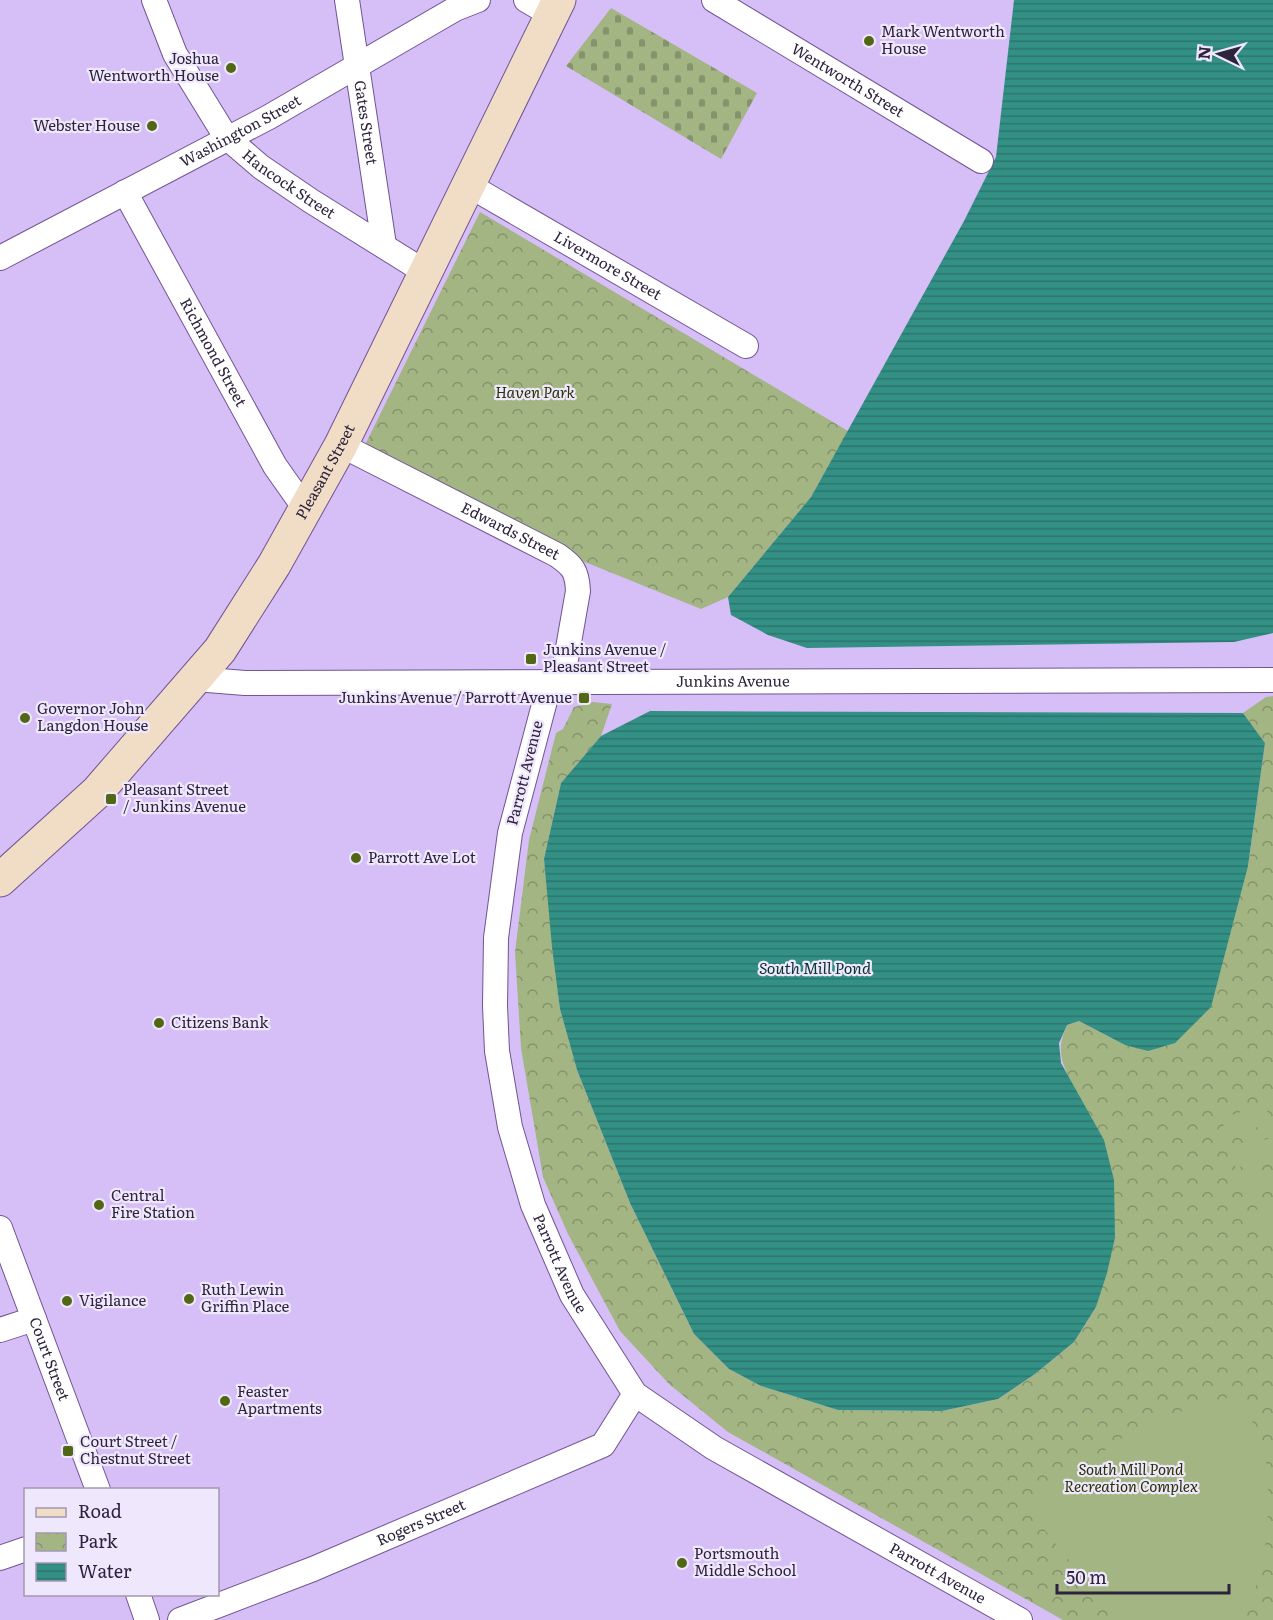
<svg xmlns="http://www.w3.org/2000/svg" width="1273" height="1620" viewBox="0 0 1273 1620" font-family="Literata,serif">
  <defs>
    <pattern id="cemetery-stones" width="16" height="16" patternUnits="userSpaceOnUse" patternTransform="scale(1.5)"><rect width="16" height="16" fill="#a3b583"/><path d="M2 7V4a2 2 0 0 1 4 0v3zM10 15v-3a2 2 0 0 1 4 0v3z" fill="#85936c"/></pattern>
    <pattern id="park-crowns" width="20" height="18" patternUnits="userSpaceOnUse" patternTransform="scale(1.5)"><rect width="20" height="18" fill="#a3b583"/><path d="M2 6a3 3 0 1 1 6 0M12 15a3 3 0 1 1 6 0" fill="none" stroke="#85936c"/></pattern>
    <pattern id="water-rules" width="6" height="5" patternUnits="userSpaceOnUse" patternTransform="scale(1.5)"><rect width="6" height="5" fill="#339084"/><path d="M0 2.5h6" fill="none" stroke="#2c756d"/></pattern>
  </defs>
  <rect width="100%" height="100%" fill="#d6bef6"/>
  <!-- cemetery -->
  <path fill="url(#cemetery-stones)" d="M611 8 757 93 721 159 566 66Z"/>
  <!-- park -->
  <path fill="url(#park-crowns)" d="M480 212 848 431 811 497 728 597 701 609 580 560 364 447Z
    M1273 696V1620H1063L728 1432 669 1384 620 1331 568 1234 543 1177 521 1048 515 952 529 840 556 733 563 729 574 707 593 702 612 704 601 736 561 783 544 859 560 1009 577 1070 630 1203 694 1334 729 1369 761 1386 838 1410 942 1411 998 1399 1035 1374 1074 1342 1096 1307 1115 1238 1071 1081C1060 1060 1057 1047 1067 1025L1079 1021 1125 1045 1248 866 1265 743 1243 713 1266 697Z"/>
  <!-- pitch -->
  <path fill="#a3b583" d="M1265 1105 1271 1123 1227 1136 1221 1118Z
    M1273 1137V1157L1236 1168 1230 1150Z
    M1273 1170V1190L1246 1198 1241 1180Z
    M1273 1205V1225L1254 1230 1248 1212Z
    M1240 1394C1248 1414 1259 1434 1265 1454 1273 1508 1267 1569 1243 1619L1118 1620 1035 1518 1037 1498 1144 1423Z"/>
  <!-- water -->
  <path fill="url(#water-rules)" d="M1014 0H1273V633L1234 642 807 648 768 635 731 615 728 597 811 497 964 221 996 157Z
    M650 711 1243 713 1265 743 1248 866 1211 1007 1175 1043 1148 1051 1125 1045 1079 1021 1067 1025 1059 1043 1061 1063 1104 1140 1114 1180 1115 1238 1107 1273 1096 1307 1074 1342 1035 1374 998 1399 942 1411 838 1410 761 1386 729 1369 694 1334 630 1203 577 1070 560 1009 552 947 544 859 561 783 601 736Z"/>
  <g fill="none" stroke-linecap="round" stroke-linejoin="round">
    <defs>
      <g id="street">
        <path id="s1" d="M154 0 175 54 226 137 261 167 311 201 425 272"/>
        <path id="s2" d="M347 0 384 245"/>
        <path d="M526 0 552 15"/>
        <path id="s3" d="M714 0 981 161"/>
        <path id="s4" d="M470 186 746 346"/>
        <path id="s5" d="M125 192 275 466 306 510"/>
        <path id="s6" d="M0 258 269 117 455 9 478 0"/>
        <path id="s7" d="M341 445 557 555C573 566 577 571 578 591L562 682"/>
        <path id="s8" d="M195 679 245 683 1273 680"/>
        <path id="s9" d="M550 682 510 833 496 938 495 1006 497 1051 510 1127 533 1205 572 1295 635 1394 714 1448 1020 1620"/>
        <path id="s10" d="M0 1228 98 1490"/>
        <path d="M0 1330 34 1319"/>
        <path d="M0 1558 26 1549"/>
        <path d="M138 1594 147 1620"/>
        <path id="s11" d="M180 1620 313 1569 603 1445 635 1394"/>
      </g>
      <g id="secondary">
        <path id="s12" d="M0 880 97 792 220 650 274 565 341 445 559 0"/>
      </g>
    </defs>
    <!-- street casing -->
    <use href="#street" stroke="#715593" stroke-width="26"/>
    <!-- secondary casing -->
    <use href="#secondary" stroke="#715593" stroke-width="35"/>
    <!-- street -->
    <use href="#street" stroke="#fff" stroke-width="24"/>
    <!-- secondary -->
    <use href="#secondary" stroke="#f1dcc6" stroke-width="33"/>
  </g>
  <!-- markers -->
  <g fill="#516715" stroke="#efe7fc" stroke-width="2">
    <circle cx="869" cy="41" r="6"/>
    <circle cx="231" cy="68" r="6"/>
    <circle cx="152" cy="126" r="6"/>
    <rect x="525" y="653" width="12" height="12" rx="3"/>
    <rect x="578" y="692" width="12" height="12" rx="3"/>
    <circle cx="25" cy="718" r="6"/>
    <rect x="105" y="793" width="12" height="12" rx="3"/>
    <circle cx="356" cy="858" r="6"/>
    <circle cx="159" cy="1023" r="6"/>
    <circle cx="99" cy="1205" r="6"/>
    <circle cx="189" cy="1299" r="6"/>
    <circle cx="67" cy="1301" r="6"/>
    <circle cx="225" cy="1401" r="6"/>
    <rect x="62" y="1445" width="12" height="12" rx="3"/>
    <circle cx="682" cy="1563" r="6"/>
  </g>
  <g text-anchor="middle" stroke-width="4.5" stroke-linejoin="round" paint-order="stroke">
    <!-- poi labels -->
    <g font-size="15" fill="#2e233d" stroke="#efe7fc" text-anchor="start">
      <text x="881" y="37">Mark Wentworth<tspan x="881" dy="17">House</tspan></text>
      <text x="219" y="64" text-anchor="end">Joshua<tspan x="219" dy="17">Wentworth House</tspan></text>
      <text x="140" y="131" text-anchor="end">Webster House</text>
      <text x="543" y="655">Junkins Avenue /<tspan x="543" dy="17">Pleasant Street</tspan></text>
      <text x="572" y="703" text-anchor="end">Junkins Avenue / Parrott Avenue</text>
      <text x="37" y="714">Governor John<tspan x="37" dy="17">Langdon House</tspan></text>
      <text x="123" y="795">Pleasant Street<tspan x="123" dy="17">/ Junkins Avenue</tspan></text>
      <text x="368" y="863">Parrott Ave Lot</text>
      <text x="171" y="1028">Citizens Bank</text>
      <text x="111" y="1201">Central<tspan x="111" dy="17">Fire Station</tspan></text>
      <text x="201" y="1295">Ruth Lewin<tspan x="201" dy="17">Griffin Place</tspan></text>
      <text x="79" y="1306">Vigilance</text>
      <text x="237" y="1397">Feaster<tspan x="237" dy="17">Apartments</tspan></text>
      <text x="80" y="1447">Court Street /<tspan x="80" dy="17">Chestnut Street</tspan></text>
      <text x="694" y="1559">Portsmouth<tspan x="694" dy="17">Middle School</tspan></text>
    </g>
    <!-- street labels -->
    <g font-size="15" fill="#2e233d" stroke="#efe7fc">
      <text dy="5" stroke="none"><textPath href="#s3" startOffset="156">Wentworth Street</textPath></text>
      <text dy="5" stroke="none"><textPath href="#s2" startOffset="124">Gates Street</textPath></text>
      <text dy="5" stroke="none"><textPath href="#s6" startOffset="272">Washington Street</textPath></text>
      <text dy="5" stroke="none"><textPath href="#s1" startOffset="234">Hancock Street</textPath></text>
      <text dy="5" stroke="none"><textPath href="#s4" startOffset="159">Livermore Street</textPath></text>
      <text dy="5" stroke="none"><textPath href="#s5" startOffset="183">Richmond Street</textPath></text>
      <text dy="5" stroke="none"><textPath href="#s12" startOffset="526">Pleasant Street</textPath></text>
      <text dy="5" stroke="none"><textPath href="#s7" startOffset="190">Edwards Street</textPath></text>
      <text dy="5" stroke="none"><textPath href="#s8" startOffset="538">Junkins Avenue</textPath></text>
      <text transform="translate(525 773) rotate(-76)" y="5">Parrott Avenue</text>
      <text dy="5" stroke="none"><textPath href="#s9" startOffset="598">Parrott Avenue</textPath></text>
      <text dy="5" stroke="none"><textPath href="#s10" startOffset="140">Court Street</textPath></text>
      <text dy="5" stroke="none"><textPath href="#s11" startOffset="260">Rogers Street</textPath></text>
      <text dy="5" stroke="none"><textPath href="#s9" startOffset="1101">Parrott Avenue</textPath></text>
    </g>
    <!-- park labels -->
    <g font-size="15" font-style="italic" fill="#253202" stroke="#efe7fc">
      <text x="535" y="398">Haven Park</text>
      <text x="1131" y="1475">South Mill Pond<tspan x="1131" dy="17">Recreation Complex</tspan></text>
    </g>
    <!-- water labels -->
    <g font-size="16" font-style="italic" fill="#07342f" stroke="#efe7fc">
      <text x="815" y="974">South Mill Pond</text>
    </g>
  </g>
  <!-- legend -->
  <rect x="24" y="1488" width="195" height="108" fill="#efe7fc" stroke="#a299b0" stroke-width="1.5"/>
  <rect x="36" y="1508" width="30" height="9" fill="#f1dcc6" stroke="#a299b0" stroke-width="1.5"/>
  <text x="78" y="1518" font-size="18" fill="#2e233d">Road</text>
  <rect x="36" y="1533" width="30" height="18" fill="url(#park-crowns)" stroke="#a299b0" stroke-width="1.5"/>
  <text x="78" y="1548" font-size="18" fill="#2e233d">Park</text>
  <rect x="36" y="1563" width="30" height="18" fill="url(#water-rules)" stroke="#a299b0" stroke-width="1.5"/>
  <text x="78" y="1578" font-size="18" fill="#2e233d">Water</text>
  <!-- north arrow -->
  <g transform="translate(1219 54) rotate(275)" stroke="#efe7fc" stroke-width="4.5" paint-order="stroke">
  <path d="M0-4.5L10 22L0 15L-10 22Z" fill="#2e233d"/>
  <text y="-9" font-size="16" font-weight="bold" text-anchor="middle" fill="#2e233d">N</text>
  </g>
  <!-- scale -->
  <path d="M1057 1584v9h172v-9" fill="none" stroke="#2e233d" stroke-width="3"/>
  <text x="1066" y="1584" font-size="18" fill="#2e233d" stroke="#efe7fc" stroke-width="4.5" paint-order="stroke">50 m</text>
</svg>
